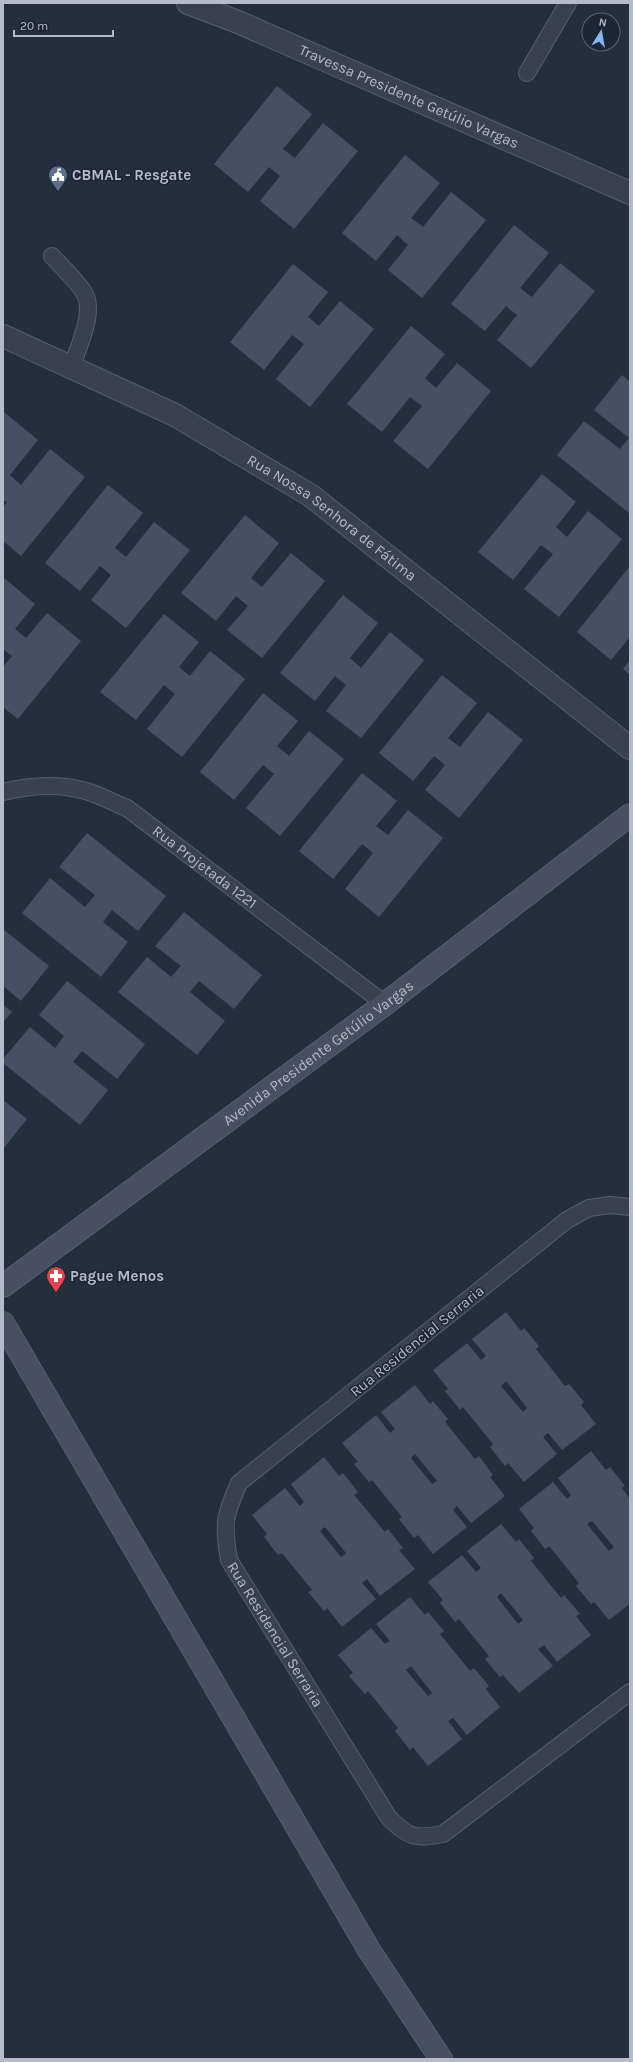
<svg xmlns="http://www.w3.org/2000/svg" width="633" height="2062" viewBox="0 0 633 2062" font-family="Karla,sans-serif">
  <rect width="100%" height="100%" fill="#242f3e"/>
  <!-- building -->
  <path fill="#455162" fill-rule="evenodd" d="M277 86 312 114 283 149 295 158 323 123 358 151 294 229 260 201 280 176 269 167 248 192 214 164Z
    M405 155 440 183 411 218 423 227 451 192 486 220 422 298 388 270 408 245 397 235 376 261 342 233Z
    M514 225 549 253 520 288 532 297 560 263 595 291 531 368 497 340 517 315 506 306 485 331 451 304Z
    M293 264 328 292 308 317 319 326 340 301 374 329 310 407 276 379 304 344 292 335 264 370 230 342Z
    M411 326 445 354 425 378 436 388 457 363 491 391 428 469 393 441 422 406 410 397 382 432 347 404Z
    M622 375 630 382V514L557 455 584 421 620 449 629 438 594 410Z
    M4 412 38 440 10 475 21 485 50 449 85 477 21 556 3 541V507L7 502 3 500Z
    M542 474 576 502 556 527 567 537 588 511 622 539 559 617 524 589 553 554 541 545 513 580 478 552Z
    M108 485 143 513 115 548 126 557 154 522 190 550 126 628 91 600 111 575 100 566 80 591 45 563Z
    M245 515 279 543 251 578 262 587 291 553 325 581 262 658 227 630 248 606 236 596 216 621 181 593Z
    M630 566V637L611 660 577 632Z
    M3 577 35 604 15 629 26 638 47 613 81 641 18 719 3 707V667L12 656 3 649Z
    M343 595 378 623 350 658 361 668 390 632 424 660 361 738 326 711 346 685 335 676 315 701 280 673Z
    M164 614 199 642 179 667 190 676 210 651 245 679 182 757 147 729 175 694 164 685 136 720 100 692Z
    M630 660V675L623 669Z
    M442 675 477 703 448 738 460 747 488 712 523 740 459 818 425 790 445 765 434 756 413 781 379 753Z
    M263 693 298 721 277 746 289 756 309 731 344 759 280 836 246 808 274 774 263 765 234 800 200 772Z
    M362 773 397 801 376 826 388 835 408 810 443 838 379 917 345 889 373 853 362 844 333 879 299 851Z
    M87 833 166 896 138 931 112 910 103 922 128 942 101 977 22 913 50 878 85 907 95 895 59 867Z
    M184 912 262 975 234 1009 199 981 190 992 225 1021 197 1055 118 992 147 957 171 977 181 966 155 946Z
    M3 929 49 966 21 1001 3 986Z
    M67 981 145 1044 117 1079 82 1051 73 1062 108 1090 80 1125 3 1063V1059L30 1027 55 1048 64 1036 39 1015Z
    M3 1005 12 1012 3 1022Z
    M3 1100 27 1119 3 1149Z
    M506 1312 521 1331 524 1328 539 1346 536 1349 565 1386 569 1384 584 1402 581 1405 596 1424 562 1450 548 1433 543 1437 557 1454 524 1482 508 1463 505 1466 490 1447 493 1444 463 1407 460 1410 445 1391 448 1389 433 1370 467 1343 481 1360 486 1356 472 1339ZM506 1381 527 1408 523 1412 501 1386Z
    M415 1385 430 1404 433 1401 448 1419 445 1422 475 1459 479 1456 493 1475 490 1477 505 1496 471 1523 457 1506 453 1510 467 1527 433 1554 418 1535 414 1538 399 1519 402 1517 372 1480 369 1482 354 1464 358 1462 342 1443 376 1415 390 1433 395 1429 381 1412ZM415 1454 437 1481 432 1484 411 1458Z
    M591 1451 606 1470 610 1467 625 1486 622 1488 630 1499V1604L609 1620 594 1602 591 1604 576 1586 579 1583 549 1546 545 1549 531 1531 534 1528 519 1509 553 1482 567 1499 571 1495 558 1478ZM592 1521 614 1547 609 1551 587 1524Z
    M324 1457 339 1476 343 1473 358 1492 354 1495 385 1532 388 1529 403 1548 399 1550 415 1569 380 1596 367 1579 362 1583 376 1599 342 1627 327 1608 324 1611 308 1592 312 1590 282 1553 278 1555 264 1537 267 1534 252 1515 285 1488 300 1506 304 1502 291 1484ZM325 1527 346 1553 341 1557 320 1531Z
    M501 1524 516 1542 519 1539 534 1558 531 1561 561 1598 564 1595 580 1614 576 1616 591 1635 557 1662 544 1645 538 1649 553 1666 519 1693 503 1675 500 1677 485 1659 489 1656 459 1619 455 1622 440 1603 443 1600 428 1582 462 1555 476 1572 481 1568 467 1551ZM501 1593 523 1620 518 1624 497 1597Z
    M410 1597 425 1615 428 1612 444 1631 440 1634 470 1671 474 1668 489 1686 486 1689 500 1707 467 1735 453 1718 448 1721 462 1739 428 1766 413 1747 410 1750 395 1731 398 1728 368 1691 365 1694 349 1676 353 1673 338 1655 371 1628 385 1644 390 1641 376 1624ZM411 1666 432 1693 428 1696 406 1670Z"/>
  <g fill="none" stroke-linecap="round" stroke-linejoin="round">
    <defs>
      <g id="lane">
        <path d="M527 73 568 3"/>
        <path d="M52 256C62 267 74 278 83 291 97 309 78 348 71 368"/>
        <path id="s1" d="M3 792C31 785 58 783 86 791 100 795 114 803 127 808L385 1004"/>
        <path id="s2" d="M630 1207 610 1205 589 1208 567 1220 239 1483C224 1517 223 1524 229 1560L389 1818C409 1838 415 1839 443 1834L630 1692"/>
      </g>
      <g id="street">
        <path id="s3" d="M188 3 238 22 630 193"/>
        <path id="s4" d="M3 336 175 415 310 495 630 748"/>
      </g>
      <g id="secondary">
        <path id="s5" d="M3 1286 385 1004 630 815"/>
        <path d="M3 1323 369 1950 441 2059"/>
      </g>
    </defs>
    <!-- lane casing -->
    <use href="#lane" stroke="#565f6c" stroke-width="18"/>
    <!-- street casing -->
    <use href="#street" stroke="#565f6c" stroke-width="24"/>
    <!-- secondary casing -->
    <use href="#secondary" stroke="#565f6c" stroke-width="24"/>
    <!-- lane -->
    <use href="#lane" stroke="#38414e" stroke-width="16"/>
    <!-- street -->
    <use href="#street" stroke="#38414e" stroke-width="22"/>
    <!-- secondary -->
    <use href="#secondary" stroke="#465061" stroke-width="22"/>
  </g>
  <!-- icons -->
  <defs>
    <symbol id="civic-pin" viewBox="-11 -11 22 30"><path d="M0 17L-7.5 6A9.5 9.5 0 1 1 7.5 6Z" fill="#5c6f8a" stroke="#1d2633"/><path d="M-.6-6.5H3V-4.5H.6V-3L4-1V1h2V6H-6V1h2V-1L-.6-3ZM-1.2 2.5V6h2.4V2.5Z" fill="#fff"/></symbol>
    <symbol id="pharmacy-pin" viewBox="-11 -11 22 30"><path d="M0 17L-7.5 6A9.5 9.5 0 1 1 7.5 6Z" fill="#e0444e" stroke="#1d2633"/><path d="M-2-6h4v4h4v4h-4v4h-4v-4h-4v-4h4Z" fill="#fff"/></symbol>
  </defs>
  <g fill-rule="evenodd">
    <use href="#civic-pin" x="47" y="164" width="22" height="30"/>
    <use href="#pharmacy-pin" x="45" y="1265" width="22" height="30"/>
  </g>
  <g text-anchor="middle" stroke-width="3" stroke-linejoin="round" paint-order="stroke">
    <!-- street labels -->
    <g font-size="15" fill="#b4bcc9" stroke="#1d2633">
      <text dy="5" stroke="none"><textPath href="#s3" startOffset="240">Travessa Presidente Getúlio Vargas</textPath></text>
      <text dy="5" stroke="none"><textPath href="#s4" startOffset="377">Rua Nossa Senhora de Fátima</textPath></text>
      <text dy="5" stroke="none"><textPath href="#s1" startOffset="226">Rua Projetada 1221</textPath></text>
      <text dy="5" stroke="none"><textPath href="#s5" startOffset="392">Avenida Presidente Getúlio Vargas</textPath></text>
      <text transform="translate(417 1341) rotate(-39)" y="5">Rua Residencial Serraria</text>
      <text dy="5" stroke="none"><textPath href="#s2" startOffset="654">Rua Residencial Serraria</textPath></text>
    </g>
    <!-- poi labels -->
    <g font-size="15" font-weight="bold" fill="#b4bcc9" stroke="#1d2633" text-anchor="start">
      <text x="72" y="180">CBMAL - Resgate</text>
      <text x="70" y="1281">Pague Menos</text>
    </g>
  </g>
  <!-- border -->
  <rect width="633" height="2062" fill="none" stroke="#b4bcc9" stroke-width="8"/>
  <!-- north arrow -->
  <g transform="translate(601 32) rotate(11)"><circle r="19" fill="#1d2633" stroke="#59626f"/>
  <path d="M0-3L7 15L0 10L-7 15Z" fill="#8ab4f8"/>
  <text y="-6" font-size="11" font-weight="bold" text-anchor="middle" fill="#b4bcc9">N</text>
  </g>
  <!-- scale -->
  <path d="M14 30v6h99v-6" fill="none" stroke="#b4bcc9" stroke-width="2"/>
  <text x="20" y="30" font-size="12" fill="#b4bcc9" stroke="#1d2633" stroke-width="3" paint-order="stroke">20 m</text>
</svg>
